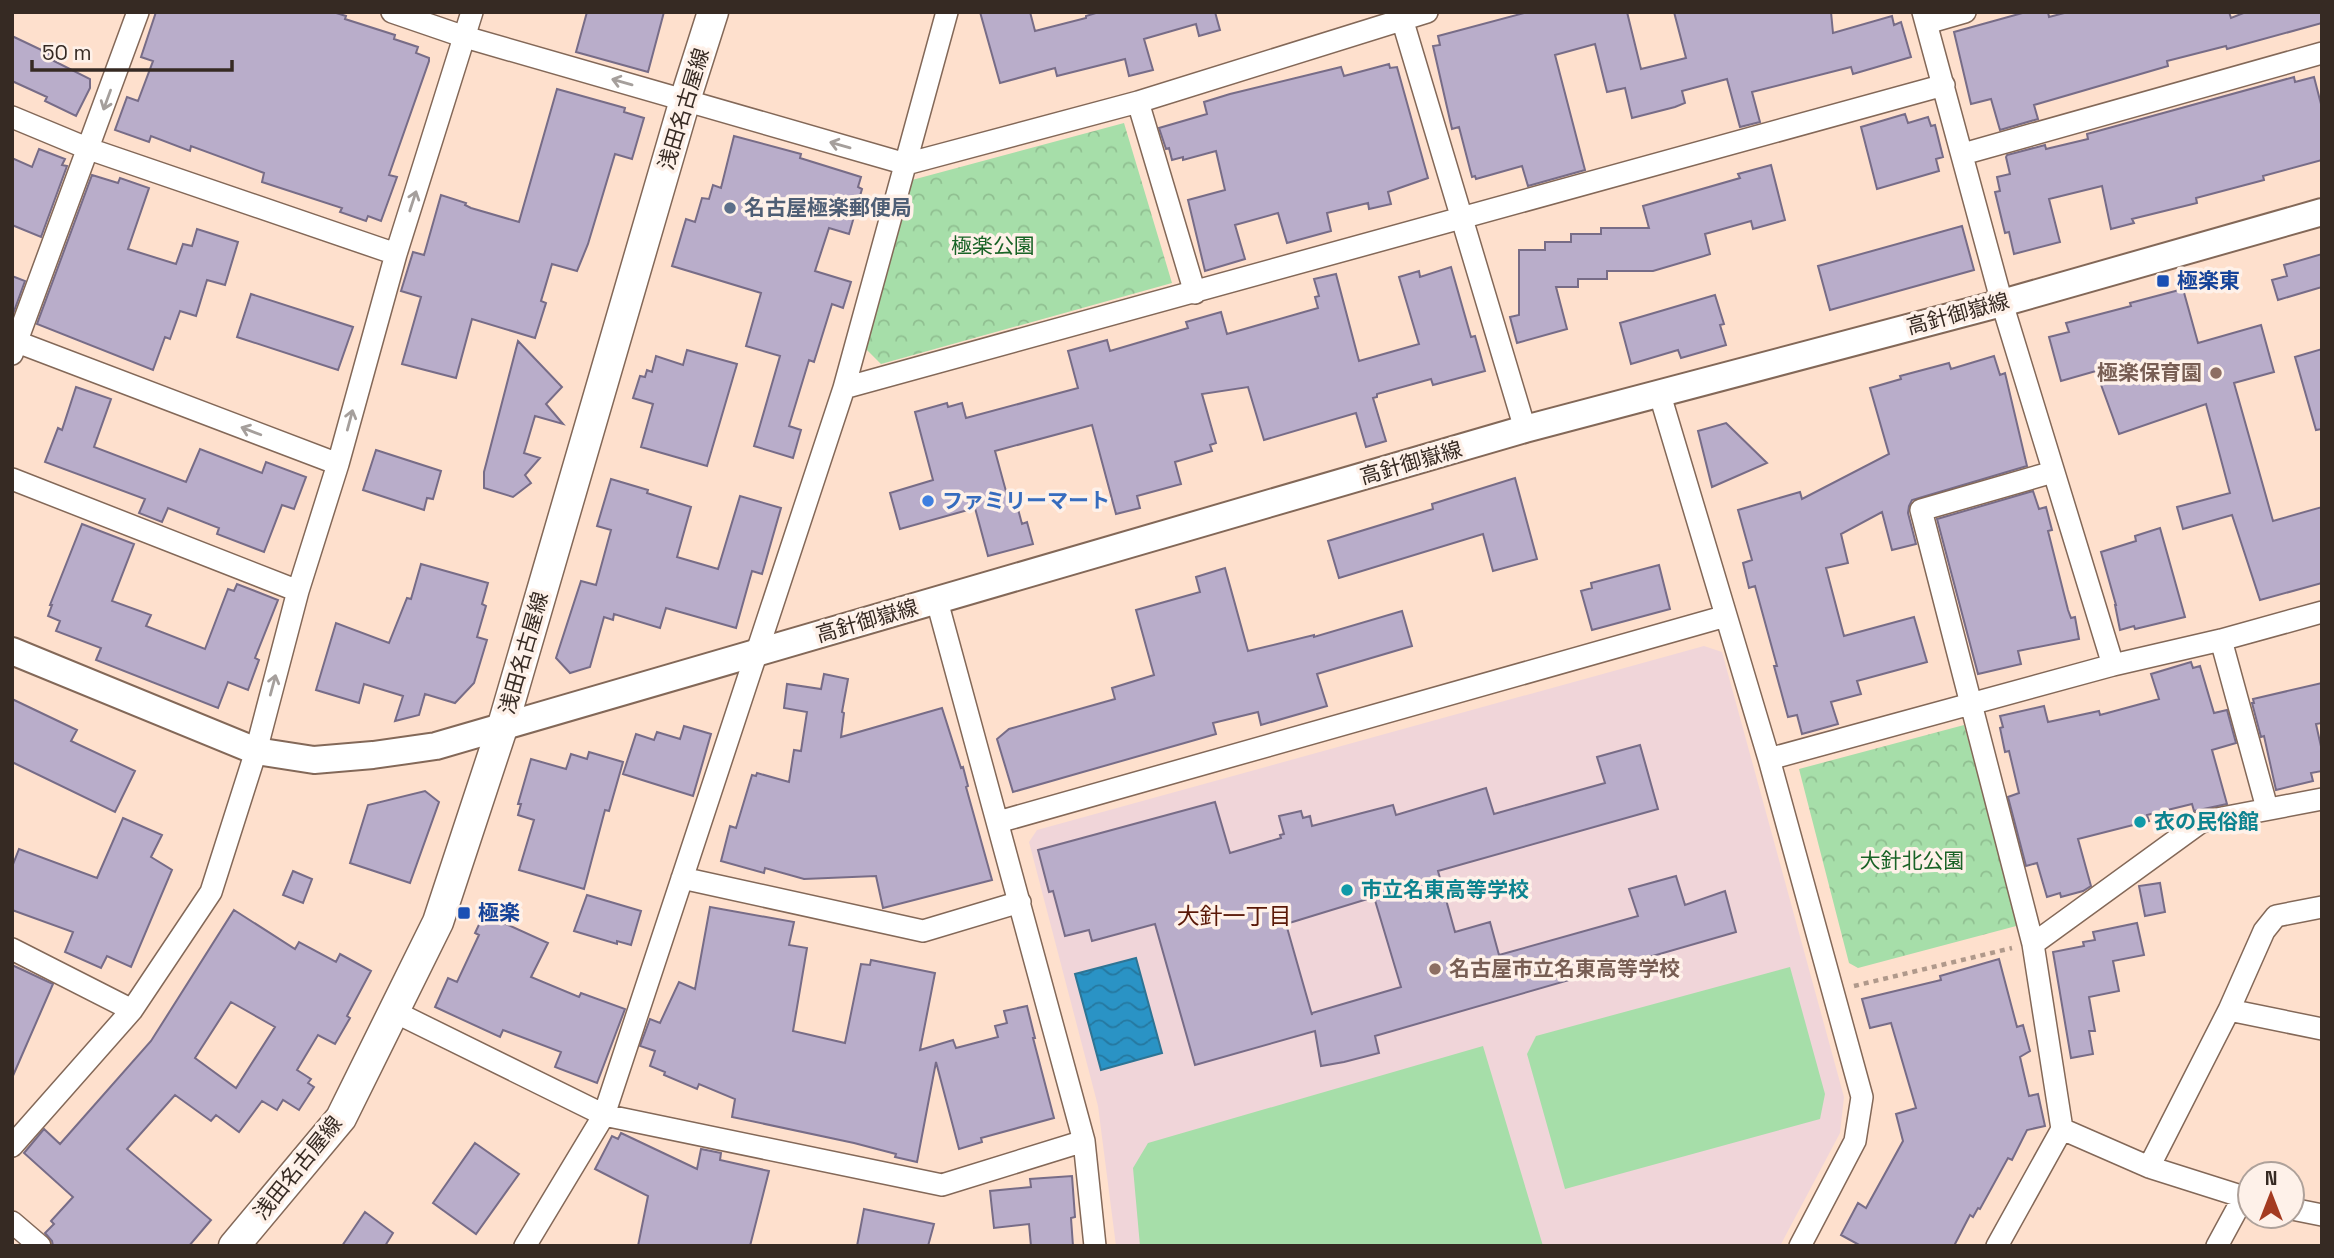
<svg xmlns="http://www.w3.org/2000/svg" width="2334" height="1258" viewBox="0 0 2334 1258" font-family="'Space Grotesk','Noto Sans JP',sans-serif">
  <defs>
    <pattern id="park-crowns" width="20" height="18" patternUnits="userSpaceOnUse" patternTransform="scale(1.75)"><rect width="20" height="18" fill="#a6dea9"/><path d="M2 6a3 3 0 1 1 6 0M12 15a3 3 0 1 1 6 0" fill="none" stroke="#90bf91"/></pattern>
    <pattern id="water-waves" width="16" height="10" patternUnits="userSpaceOnUse" patternTransform="scale(1.75)"><rect width="16" height="10" fill="#2a93c5"/><path d="M0 5q4-4 8 0t8 0" fill="none" stroke="#2578a0"/></pattern>
  </defs>
  <rect width="100%" height="100%" fill="#fee0cd"/>
  <!-- education -->
  <path fill="#f0d5d9" d="M1704 646 1722 652 1844 1097 1840 1133 1780 1246H1116L1098 1106 1029 842 1037 830Z"/>
  <!-- park -->
  <path fill="url(#park-crowns)" d="M1124 123 1172 283 881 364 866 349 912 180Z
    M1964 725 2020 925 1858 968 1849 963 1799 769Z"/>
  <!-- pitch -->
  <path fill="#a6dea9" d="M1790 967 1825 1094 1820 1119 1565 1189 1527 1054 1536 1036Z
    M1483 1046 1543 1246H1140L1133 1168 1148 1143Z"/>
  <!-- water -->
  <path fill="url(#water-waves)" stroke="#2e7494" stroke-width="2" d="M1136 958 1162 1053 1101 1070 1075 974Z"/>
  <!-- building -->
  <path fill="#b9adca" stroke="#776c87" stroke-width="2" fill-rule="evenodd" d="M156 12H333L346 16 345 19 395 35 394 39 418 47 416 53 429 58V61L389 175 397 177 381 221 368 216 366 221 340 212 342 208 262 182 264 173 191 146 190 151 151 136 149 142 115 130 127 97 138 101 153 61 141 57Z
    M587 12H664L648 72 576 52Z
    M980 12H1030L1035 31 1086 18V16L1099 12H1215L1220 30 1199 36 1196 24 1144 39 1153 70 1129 76 1125 59 1057 76 1055 68 1000 83Z
    M1528 12H1627L1641 69 1686 58 1674 12H1831L1833 33 1892 16 1894 25 1901 22 1911 57 1853 74 1851 67 1752 92 1760 122 1740 127 1727 79 1682 91 1685 103 1675 107 1632 118 1625 88 1607 92 1595 44 1555 55 1585 170 1528 186 1522 166 1476 179 1475 176 1472 177 1459 127 1452 129 1433 46 1440 45 1438 36Z
    M2026 12H2048L2049 17 2068 12H2229L2231 18 2246 12H2322V23L2227 49 2226 46 2167 61 2168 66 2034 105 2038 119 2000 130 1991 99 1971 104 1954 32Z
    M12 36 52 55 50 59 90 79V88L76 116 45 101 47 97 12 81Z
    M1389 64 1390 68 1397 67 1428 178 1388 192 1391 204 1369 209 1368 203 1327 213 1331 231 1287 243 1278 213 1235 225 1245 259 1205 271 1188 200 1225 190 1216 151 1183 160V157L1172 160 1169 148 1166 149 1159 128 1207 114 1204 102 1230 94 1341 67 1344 76Z
    M2294 77 2295 82 2314 77 2322 108V160L2263 176 2264 180 2196 198 2197 203 2132 219 2134 223 2111 229 2102 186 2049 199 2060 242 2014 254 2009 232 2005 233 1995 192 2000 191 1997 177 2010 174 2006 157 2007 155 2045 145 2046 149 2088 139 2087 134Z
    M557 89 625 108 624 112 644 118 632 159 615 154 588 244 577 271 552 264 541 301 546 303 535 338 472 319 456 378 402 364 421 297 401 291 413 252 424 255 441 195 466 203 465 205 471 208 519 222Z
    M1905 114 1908 123 1928 117 1931 126 1935 125 1943 157 1936 159 1939 171 1877 189 1861 127Z
    M734 136 801 154 800 158 861 177 858 187 862 189 849 234 829 228 815 271 851 282 843 308 832 304 814 362 809 360 789 426 801 430 793 458 754 446 780 356 746 346 761 293 672 266 686 219 695 222 702 198 709 199 713 185 721 188Z
    M39 149 65 159 62 165 67 166 41 237 12 225V158L32 167Z
    M1771 165 1785 220 1753 229 1751 221 1705 234 1710 254 1704 256 1653 271H1607V279H1578V287H1556L1567 329 1517 343 1510 317 1519 315V250H1545V242H1571V234H1601V228H1649L1643 206 1740 178 1738 174Z
    M92 175 118 183 120 178 149 188 128 249 176 264 183 244 192 246 197 229 238 242 225 285 207 280 196 316 180 311 170 339 165 337 153 370 37 324Z
    M1962 226 1974 270 1830 310 1818 266Z
    M2322 254V287L2278 300 2272 280 2287 276 2284 265Z
    M1451 267 1471 337 1475 336 1485 371 1433 385 1431 379 1377 394V397L1373 398 1386 441 1366 447 1356 413 1264 440 1248 387 1202 394 1216 443 1210 445 1212 451 1175 462 1181 484 1137 496 1140 508 1116 514 1092 425 995 451 1007 495 1014 494 1022 524 1027 522 1033 544 988 556 975 508 900 529 890 493 933 480 915 412 947 403 948 407 962 403 966 418 1078 388 1068 351 1107 340 1110 351 1188 328 1186 322 1221 312 1227 334 1318 308 1315 297 1319 296 1314 279 1336 274 1359 361 1419 344 1399 277 1419 271 1420 277Z
    M12 276 25 281 13 314H12Z
    M2183 289 2198 343 2261 325 2274 372 2234 383 2273 521 2322 507V583L2260 600 2232 515 2183 529 2177 507 2230 493 2206 404 2119 434 2096 371 2061 381 2049 337 2069 332 2066 323 2131 306 2130 303Z
    M251 294 353 327 338 370 237 337Z
    M1715 295 1724 324 1720 325 1726 345 1681 358 1678 350 1631 364 1620 323Z
    M518 341 562 387 546 404 563 424 535 416 524 453 540 458 525 475 531 483 513 497 484 488V472Z
    M2322 349V429L2316 430 2295 357Z
    M687 350 737 364 707 466 641 447 653 404 633 398 640 376 645 377 647 370 652 372 656 356 683 365Z
    M1994 356 2000 375 2005 373 2027 466 1912 500 1909 506 1908 513 1916 544 1892 550 1882 512 1841 534 1848 563 1826 568 1844 636 1914 617 1927 662 1857 681 1861 694 1831 702 1838 724 1802 734 1797 715 1788 717 1774 666H1777L1755 586 1749 588 1743 563 1752 560 1738 510 1800 492 1802 499 1889 454 1870 388 1901 379 1900 376 1949 363 1951 369Z
    M76 387 111 399 94 447 186 482 200 449 262 473 266 462 306 477 294 509 282 505 264 552 217 534 219 528 168 508 162 522 139 513 145 499 45 462 58 428 62 430Z
    M1726 423 1767 463 1712 487 1698 431Z
    M376 450 441 471 433 499 427 498 424 510 363 490Z
    M1515 478 1537 559 1493 571 1483 534 1339 578 1328 541 1433 509 1432 504Z
    M611 479 648 490 647 493 691 507 677 557 718 569 740 496 781 508 762 574 752 571 736 628 666 608 660 628 614 614 613 620 604 617 590 667 570 673 556 658 581 581 596 585 611 530 597 526Z
    M2033 491 2039 509 2046 507 2052 530 2048 531 2068 610 2071 618 2075 617 2079 639 2018 651 2021 664 1978 674 1937 519Z
    M82 524 134 544 112 601 151 615 146 626 205 649 228 589 234 591 237 584 278 600 255 658 259 660 248 690 228 682 218 708 96 660 101 648 56 631 60 621 48 616 52 605H50Z
    M2160 528 2185 617 2135 629 2134 626 2120 630 2115 605H2116L2101 552 2136 541 2135 536Z
    M421 564 488 583 482 604 486 606 477 637 487 640 474 683 455 703 425 694 419 715 395 721 403 696 364 684 359 703 316 690 336 623 389 643 407 598 411 599Z
    M1659 565 1670 609 1592 630 1581 591 1592 588 1591 583Z
    M1225 568 1248 651 1314 635V637L1402 611 1412 646 1317 674 1327 706 1261 725 1258 712 1213 723 1216 734 1013 792 997 739 1009 729 1115 699 1112 688 1154 675 1136 610 1200 592 1196 577Z
    M2191 662 2193 668 2200 666 2214 713 2227 710 2236 743 2212 750 2227 804 2194 811 2192 804 2147 815 2149 821 2078 839 2091 886 2083 891 2061 897 2060 893 2047 897 2037 863 2026 866 2008 797 2019 793 2009 751 2005 752 2000 728 2003 727 2000 716 2044 706 2048 722 2099 711 2100 715 2159 699 2151 674Z
    M824 674 848 679 842 712 844 713 841 737 942 708 961 768 963 767 968 786 966 787 992 880 883 908 876 876 804 879 765 868 764 873 721 861 730 826 736 828 752 775 756 776 757 773 789 782 794 750 801 751 807 712 784 708 787 684 821 689Z
    M2322 683V723L2316 724 2322 751V771L2311 773 2313 781 2276 790 2264 736 2261 737 2252 703H2254L2253 699Z
    M12 699 77 730 71 741 135 771 115 812 12 762Z
    M684 726 711 734 693 796 623 774 636 734 654 740 657 732 680 739Z
    M1640 745 1658 809 1438 871 1455 932 1490 922 1499 955 1638 916 1629 889 1676 876 1685 905 1725 891 1736 932 1375 1036 1379 1053 1344 1062 1321 1066 1315 1031 1195 1065 1155 924 1092 941 1089 930 1065 936 1053 891 1049 892 1038 850 1215 802 1230 853 1281 838 1280 835 1284 834 1279 816 1301 811 1303 818 1310 816 1312 826 1393 805 1396 815 1486 788 1494 814 1605 783 1597 757ZM1374 897 1401 987 1312 1013V1015L1286 924Z
    M589 752 623 762 609 811 605 810 584 889 519 870 534 820 518 815 521 804H518L531 759 566 769 571 754 587 759Z
    M425 791 439 802 410 883 350 863 368 805Z
    M123 818 162 835 151 857 172 870 131 967 107 956 101 968 65 952 73 932 12 910V867L19 849 97 878Z
    M293 871 312 879 303 903 283 895Z
    M2160 883 2165 912 2145 916 2139 886Z
    M587 895 641 911 631 945 617 941V944L574 931Z
    M710 907 794 922 789 945 807 948 793 1031 845 1043 861 964 870 965 871 960 935 973 920 1050 953 1040 956 1048 998 1037 995 1026 1007 1023 1004 1011 1027 1006 1035 1038H1033L1054 1118 981 1138 982 1142 959 1149 936 1062 917 1162 895 1157 896 1154 854 1143 732 1117 735 1099 699 1084 697 1089 664 1075 665 1072 650 1066 655 1051 640 1046 650 1019 660 1023 679 982 695 989Z
    M234 910 295 949 299 942 336 962 340 954 371 971 347 1016 350 1018 335 1044 318 1035 297 1070 311 1079 308 1083 314 1087 299 1110 283 1100 277 1110 262 1101 239 1132 216 1115 211 1121 175 1095 127 1149 211 1220 189 1246H53L52 1241 45 1233 54 1224 51 1221 73 1197 24 1153 44 1129 60 1144 151 1041ZM231 1002 275 1027 236 1088 195 1058Z
    M484 914 548 943 531 977 579 997 581 993 625 1009 597 1083 555 1067 561 1052 503 1030 500 1037 435 1007 448 978 457 982 479 935 475 933Z
    M2137 923 2144 955 2113 961 2119 991 2089 997 2095 1031H2089L2093 1054 2071 1058 2053 952 2084 946 2083 942 2095 940 2093 932Z
    M1999 959 2017 1027 2023 1025 2030 1051 2020 1057 2029 1096 2038 1094 2045 1126 2027 1130 2012 1160 2008 1158 1980 1209 1978 1208 1973 1217 1970 1215 1954 1246H1861L1841 1235 1858 1203 1866 1208 1903 1141 1896 1114 1916 1108 1891 1023 1870 1028 1862 999 1941 980 1940 976Z
    M12 965 53 984 12 1078Z
    M621 1133 697 1169 701 1149 721 1153 720 1160 769 1171 750 1246H638L648 1196 595 1169 612 1136 618 1139Z
    M475 1143 519 1174 476 1234 433 1203Z
    M1072 1176 1075 1217 1071 1218 1073 1246H1031L1029 1224 994 1228 990 1191 1031 1187 1030 1179Z
    M864 1209 934 1224 928 1246H857Z
    M365 1212 393 1233 385 1246H342Z"/>
  <g fill="none" stroke-linecap="round" stroke-linejoin="round">
    <defs>
      <path id="minor" d="M392 12 465 37 906 164 1138 102 1427 12
        M1400 12 1525 429
        M1923 12 2002 303 2113 665
        M1927 23 1965 12
        M1138 102 1195 293
        M12 117 89 149 396 254
        M1963 154 2322 53
        M12 340 338 464
        M12 354 138 12
        M844 388 1944 85
        M1660 395 1769 759 1862 1097 1855 1141 1800 1246
        M12 479 298 591
        M937 601 1084 1141 1095 1246
        M2221 640 2267 808
        M1769 759 2113 665 2221 640 2322 612
        M998 822 1726 616
        M682 878 923 931 1020 902
        M2033 944 2201 822 2322 799
        M12 949 132 1010
        M2229 1010 2322 1029
        M393 1011 604 1115 942 1185 1084 1141
        M2062 1129 2149 1167 2250 1199
        M12 1146 132 1010 211 892 256 751 298 591 338 464 396 254 472 12
        M2149 1167 2229 1010 2264 931 2276 916 2322 907
        M2292 1209 2322 1215
        M12 1222 40 1246
        M525 1246 604 1115 844 388 947 12
        M1997 1246 2062 1129 2033 944 1921 510 2053 472
        M2217 1246 2243 1198"/>
      <path id="tertiary" d="M12 651 256 751 314 760 373 755 436 746 1525 429 2002 303 2322 212"/>
      <path id="secondary" d="M234 1246 341 1118 438 922 503 725 685 100 713 12"/>
    </defs>
    <!-- minor casing -->
    <use href="#minor" stroke="#836858" stroke-width="24"/>
    <!-- tertiary casing -->
    <use href="#tertiary" stroke="#836858" stroke-width="30"/>
    <!-- secondary casing -->
    <use href="#secondary" stroke="#836858" stroke-width="33"/>
    <!-- path -->
    <path stroke="#b0998b" stroke-width="4.5" stroke-dasharray="5 5" stroke-linecap="butt" d="M1854 986 2012 948"/>
    <!-- minor -->
    <use href="#minor" stroke="#fff" stroke-width="21"/>
    <!-- tertiary -->
    <use href="#tertiary" stroke="#fff" stroke-width="26"/>
    <!-- secondary -->
    <use href="#secondary" stroke="#fff" stroke-width="30"/>
  </g>
  <!-- one-way arrows -->
  <defs><path id="oneway-shaft" d="M-6 0H5M1.5-3L5.5 0L1.5 3" fill="none" stroke-width="1.6" stroke-linecap="round" stroke-linejoin="round" transform="scale(1.75)"/></defs>
  <g stroke="#a59f9c">
    <use href="#oneway-shaft" transform="translate(622 82) rotate(-164)"/>
    <use href="#oneway-shaft" transform="translate(107 100) rotate(110)"/>
    <use href="#oneway-shaft" transform="translate(840 145) rotate(-164)"/>
    <use href="#oneway-shaft" transform="translate(413 201) rotate(-72)"/>
    <use href="#oneway-shaft" transform="translate(350 420) rotate(-75)"/>
    <use href="#oneway-shaft" transform="translate(251 431) rotate(-159)"/>
    <use href="#oneway-shaft" transform="translate(273 685) rotate(-75)"/>
  </g>
  <!-- markers -->
  <circle fill="#5c6f8a" stroke="#fef1e9" stroke-width="2.5" cx="730" cy="208" r="7"/>
  <g fill="#1a4fb4" stroke="#fef1e9" stroke-width="2.5">
    <rect x="2156" y="274" width="14" height="14" rx="3.5"/>
    <rect x="457" y="906" width="14" height="14" rx="3.5"/>
  </g>
  <g fill="#8d6e63" stroke="#fef1e9" stroke-width="2.5">
    <circle cx="2216" cy="373" r="7"/>
    <circle cx="1435" cy="969" r="7"/>
  </g>
  <circle fill="#3f7fe0" stroke="#fef1e9" stroke-width="2.5" cx="928" cy="501" r="7"/>
  <g fill="#0f9aa8" stroke="#fef1e9" stroke-width="2.5">
    <circle cx="2140" cy="822" r="7"/>
    <circle cx="1347" cy="890" r="7"/>
  </g>
  <g text-anchor="middle" stroke-width="7" stroke-linejoin="round" paint-order="stroke">
    <!-- street labels -->
    <g font-size="21" fill="#362a23" stroke="#fef1e9">
      <text transform="translate(684 109) rotate(-73)" y="7">浅田名古屋線</text>
      <text transform="translate(1958 314) rotate(-15)" y="7">高針御嶽線</text>
      <text transform="translate(1411 463) rotate(-16)" y="7">高針御嶽線</text>
      <text transform="translate(867 621) rotate(-16)" y="7">高針御嶽線</text>
      <text transform="translate(524 653) rotate(-74)" y="7">浅田名古屋線</text>
      <text transform="translate(298 1168) rotate(-51)" y="7">浅田名古屋線</text>
    </g>
    <!-- service labels -->
    <g font-size="21" font-weight="bold" fill="#4e5e75" stroke="#fef1e9" text-anchor="start">
      <text x="744" y="215">名古屋極楽郵便局</text>
    </g>
    <!-- park labels -->
    <g font-size="21" fill="#196326" stroke="#fef1e9">
      <text x="993" y="253">極楽公園</text>
      <text x="1912" y="868">大針北公園</text>
    </g>
    <!-- transit labels -->
    <g font-size="21" font-weight="bold" fill="#164399" stroke="#fef1e9" text-anchor="start">
      <text x="2177" y="288">極楽東</text>
      <text x="478" y="920">極楽</text>
    </g>
    <!-- education labels -->
    <g font-size="21" font-weight="bold" fill="#785e54" stroke="#fef1e9" text-anchor="end">
      <text x="2202" y="380">極楽保育園</text>
      <text x="1449" y="976" text-anchor="start">名古屋市立名東高等学校</text>
    </g>
    <!-- shop labels -->
    <g font-size="21" font-weight="bold" fill="#366cbe" stroke="#fef1e9" text-anchor="start">
      <text x="942" y="508">ファミリーマート</text>
    </g>
    <!-- culture labels -->
    <g font-size="21" font-weight="bold" fill="#0d838f" stroke="#fef1e9" text-anchor="start">
      <text x="2154" y="829">衣の民俗館</text>
      <text x="1361" y="897">市立名東高等学校</text>
    </g>
    <!-- neighbourhood labels -->
    <g font-size="23" fill="#5a1807" stroke="#fef1e9">
      <text x="1234" y="924">大針一丁目</text>
    </g>
  </g>
  <!-- border -->
  <rect width="2334" height="1258" fill="none" stroke="#362a23" stroke-width="28"/>
  <!-- north arrow -->
  <g transform="translate(2271 1195)"><circle r="33" fill="#fef1e9" stroke="#aea19a" stroke-width="2"/>
  <path d="M0-5L12 26L0 18L-12 26Z" fill="#a43b21"/>
  <text y="-10" font-size="19" font-weight="bold" text-anchor="middle" fill="#362a23">N</text>
  </g>
  <!-- scale -->
  <path d="M32 60v10h200v-10" fill="none" stroke="#362a23" stroke-width="3.5"/>
  <text x="42" y="60" font-size="21" fill="#362a23" stroke="#fef1e9" stroke-width="5" paint-order="stroke">50 m</text>
</svg>
